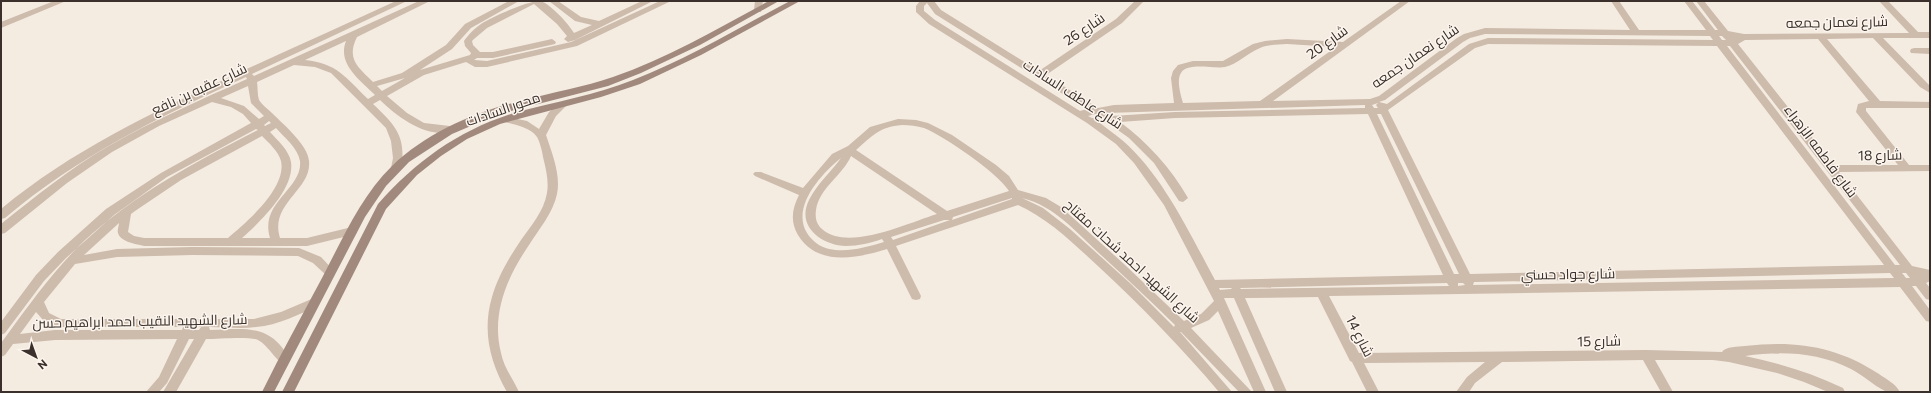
<svg xmlns="http://www.w3.org/2000/svg" width="1931" height="393" viewBox="0 0 1931 393" font-family="Commissioner,Cairo,sans-serif">
  <rect width="100%" height="100%" fill="#f4ebe1"/>
  <g fill="none" stroke-linecap="round" stroke-linejoin="round">
    <!-- street -->
    <path fill="#cdbbac" fill-rule="evenodd" d="M54 1H66L1 28V22Z
      M396 1H407L252 74 254 76 419 1H430L357 37C346 59 358 67 373 82L402 73 446 45 465 24 509 1H519L471 28 452 49 420 70 470 55 471 53 465 46 464 41C468 35 475 28 481 24 492 17 529 0 541 1 551 5 568 23 574 33L592 25 575 21 549 1H558L581 17 599 21 642 1H653L575 40 568 42 564 39 567 36 557 24 534 4 487 28 474 39 472 41 473 45 480 52H493L552 39 556 42 555 44 493 58H477L474 60 487 61 571 42 660 1H671L577 46 487 67H475L466 62 424 75 387 96 407 113 424 123 458 127 460 129 458 131C428 140 400 119 380 100L373 104C394 124 407 136 401 168L396 171 391 168 393 158 391 141 386 128 331 73 315 67 294 65 257 82C258 88 257 94 259 100 262 105 268 109 272 113 283 124 308 145 309 161 312 190 269 203 280 238H307L352 227 356 228 357 231 356 234 307 246H144C137 244 120 242 118 233 117 230 119 226 119 223L84 255 117 249 192 247 299 248 321 257 335 272 334 275H326L313 263 298 256 192 255 117 257 75 264 44 302 49 313 61 319H254L281 312 314 298 318 299 319 302 318 305C299 315 278 325 256 327 241 329 225 327 209 327L210 330C245 329 271 323 290 360L288 363C278 367 270 346 258 340 250 336 217 339 206 339L176 392H163L194 339H189L167 383 159 392H146L159 377 177 339 55 340 13 344 5 355 1 357V343L7 335C31 302 55 269 84 241 135 194 197 161 258 130L256 129 167 177 114 215 66 258 44 281 5 333 1 335V322L36 275 58 252 106 209 161 173 251 123 243 114 231 107 212 102 159 126 112 152 67 183 5 233 1 234V224C35 197 69 169 107 147 152 121 200 100 247 79L246 77C159 117 78 156 5 218L1 219V209C71 151 151 113 234 75 288 50 342 26 396 1ZM346 41C337 64 360 80 375 95L368 99C346 78 337 63 305 60ZM405 78 382 91 377 86ZM248 86 251 103 264 116 259 119 244 106 221 98ZM269 121 271 123 265 126 264 125ZM276 128C284 137 298 148 300 161 303 189 259 202 270 238H242C260 222 295 189 291 162 289 150 277 140 270 132ZM262 136C269 143 278 151 281 161 287 188 246 223 228 238H144L134 236 128 232 131 214 135 211 181 180ZM36 312 44 321 61 327H183L182 330H55L20 334ZM193 327H201L199 330H193Z
      M755 1H763L761 12H755L754 10Z
      M920 1H934L941 10 1039 71 1116 19 1135 1H1144L1122 23 1046 75 1098 108 1114 105 1174 103 1171 78 1173 71 1178 65 1193 61H1223L1253 44 1265 41 1287 39 1343 42 1401 1H1410L1273 101 1370 99 1379 96 1457 38 1464 34 1485 28 1630 30 1611 1H1619L1639 30H1706L1684 1H1692L1715 30H1718L1696 1H1704L1728 31 1744 34 1909 33 1879 1H1888L1918 32H1930V38H1883L1930 86V93L1920 87 1873 38 1827 39 1880 101 1930 102V108H1866V111L1909 165H1930V171L1839 172 1912 266 1930 270V281L1926 283 1930 288V300L1926 299 1916 286H1912L1930 310V322L1926 321 1900 287 1329 296 1359 353 1646 350 1722 352C1726 346 1738 347 1745 346 1794 340 1837 346 1879 374 1886 379 1896 384 1900 392 1895 392 1888 393 1885 391 1873 385 1863 375 1851 369 1817 352 1782 351 1745 356 1779 363 1812 373 1843 388L1845 392H1828L1804 382 1777 373 1729 362 1713 360H1655L1673 392H1661L1643 360 1502 362 1475 383 1469 392H1456L1467 377 1485 362 1364 363 1379 392H1367L1352 362 1350 361 1318 297 1245 298 1287 392H1275L1234 298H1224L1266 392H1254L1218 311 1209 320 1191 328 1252 392H1239L1181 332H1180L1232 392H1219C1182 348 1141 306 1099 267 1074 244 1049 219 1018 205L896 246 921 296 920 299 916 300 912 299 887 249C858 258 817 267 798 235 790 221 792 209 799 195L755 176 753 174 755 172H761L803 188 832 154 848 146 870 127 898 119 916 120 928 123 952 135 996 165 1009 176 1018 190 1046 198 1061 207 1125 265 1184 321 1201 314 1214 301 1164 205 1134 163 1116 144 1087 123 929 24 916 12V6ZM927 3 935 14 1087 109 1080 111 935 20 924 11V6ZM1485 34 1710 36 1713 40 1488 38 1469 44 1387 104 1379 102 1385 100 1463 42 1470 38ZM1719 36H1722L1726 40H1722ZM1818 39 1869 101 1858 104 1856 112 1898 165H1834L1738 44 1745 40ZM1287 44 1336 47 1260 101 1183 103C1181 96 1176 80 1181 73 1187 62 1214 69 1225 67 1238 64 1247 53 1260 48 1268 44 1278 45 1287 44ZM1488 44 1717 46 1884 265 1470 274 1388 110 1475 48ZM1727 46H1730L1900 265H1895ZM1378 103 1376 105 1378 108H1374L1372 105ZM1365 105V108L1175 112 1112 116 1106 113ZM1095 114 1099 117 1092 118 1088 116ZM1368 114 1443 275 1215 280C1190 234 1162 174 1122 140 1115 134 1107 129 1100 123H1108L1129 138 1154 163 1179 201 1183 202 1188 198C1171 168 1147 142 1120 122L1175 118ZM1377 114H1381L1459 274H1454ZM902 125C910 125 917 126 924 128 944 136 998 173 1009 191L947 211 856 150C872 136 879 127 902 125ZM851 156 937 214C908 223 847 252 822 229 816 224 815 217 816 210 819 188 843 175 851 156ZM841 158C831 172 817 184 809 200 796 226 821 245 846 246 858 246 871 243 882 239L884 242C867 247 847 253 829 249 820 247 812 241 807 233 791 207 821 174 841 158ZM1012 198V199L952 220 953 217ZM1022 198C1055 206 1077 233 1101 255 1126 278 1151 301 1175 325L1174 327 1131 284 1070 229 1043 208ZM944 220H950L893 240 891 237ZM1890 273 1894 278 1473 285 1474 282ZM1902 273H1906L1910 278H1906ZM1447 283 1449 286 1241 289 1240 288ZM1458 283H1463L1465 285 1458 286ZM1219 288H1232L1231 289 1220 290Z
      M1914 48H1930V54L1911 53 1910 51 1911 49Z
      M562 102 567 105 556 116 546 135C552 153 561 175 557 194 553 213 539 229 529 245 507 277 491 314 501 353 504 368 513 379 519 392H507C490 362 482 331 492 297 498 276 509 258 521 240 531 226 544 211 547 193 549 181 546 169 543 157 542 151 540 142 537 137 530 127 515 125 505 122L503 120 508 117 527 121 539 129 549 112Z"/>
    <!-- secondary -->
    <path fill="#a18a7d" fill-rule="evenodd" d="M769 1H779L700 45 641 73 608 86 499 114 452 134 409 162 386 186 365 217 274 392H262C281 353 302 316 322 278 342 240 361 196 392 166 427 132 478 111 524 100 554 92 584 87 613 77 668 58 718 28 769 1Z
      M790 1H800L701 55 640 84 601 97 500 124 467 139 441 156 417 175 386 209 294 392H282L378 204C416 161 459 130 514 113 554 102 595 95 633 80 688 59 738 28 790 1Z"/>
  </g>
  <g text-anchor="middle" stroke-width="3" stroke-linejoin="round" paint-order="stroke">
    <!-- street labels -->
    <g font-size="14" fill="#3b302b" stroke="#fbf5ee">
      <text transform="translate(1837 22) rotate(-1)" y="5">شارع نعمان جمعه</text>
      <text transform="translate(1084 29) rotate(-34)" y="5">شارع 26</text>
      <text transform="translate(1327 42) rotate(-36)" y="5">شارع 20</text>
      <text transform="translate(1415 56) rotate(-34)" y="5">شارع نعمان جمعه</text>
      <text transform="translate(199 89) rotate(-25)" y="5">شارع عقبه بن نافع</text>
      <text transform="translate(1073 94) rotate(33)" y="5">شارع عاطف السادات</text>
      <text transform="translate(503 109) rotate(-19)" y="5">محور السادات</text>
      <text transform="translate(1821 151) rotate(53)" y="5">شارع فاطمه الزهراء</text>
      <text transform="translate(1880 155) rotate(-1)" y="5">شارع 18</text>
      <text transform="translate(1132 261) rotate(42)" y="5">شارع الشهيد احمد شحات مفتاح</text>
      <text transform="translate(1568 274) rotate(-1)" y="5">شارع جواد حسني</text>
      <text transform="translate(140 321) rotate(-1)" y="5">شارع الشهيد النقيب احمد ابراهيم حسن</text>
      <text transform="translate(1360 336) rotate(63)" y="5">شارع 14</text>
      <text transform="translate(1599 341) rotate(-1)" y="5">شارع 15</text>
    </g>
  </g>
  <!-- border -->
  <rect width="1931" height="393" fill="none" stroke="#3b302b" stroke-width="4"/>
  <!-- north arrow -->
  <g transform="translate(36 357) rotate(139)" stroke="#fbf5ee" stroke-width="3" paint-order="stroke">
  <path d="M0-3L7 15L0 10L-7 15Z" fill="#3b302b"/>
  <text y="-6" font-size="11" font-weight="bold" text-anchor="middle" fill="#3b302b">N</text>
  </g>
</svg>
